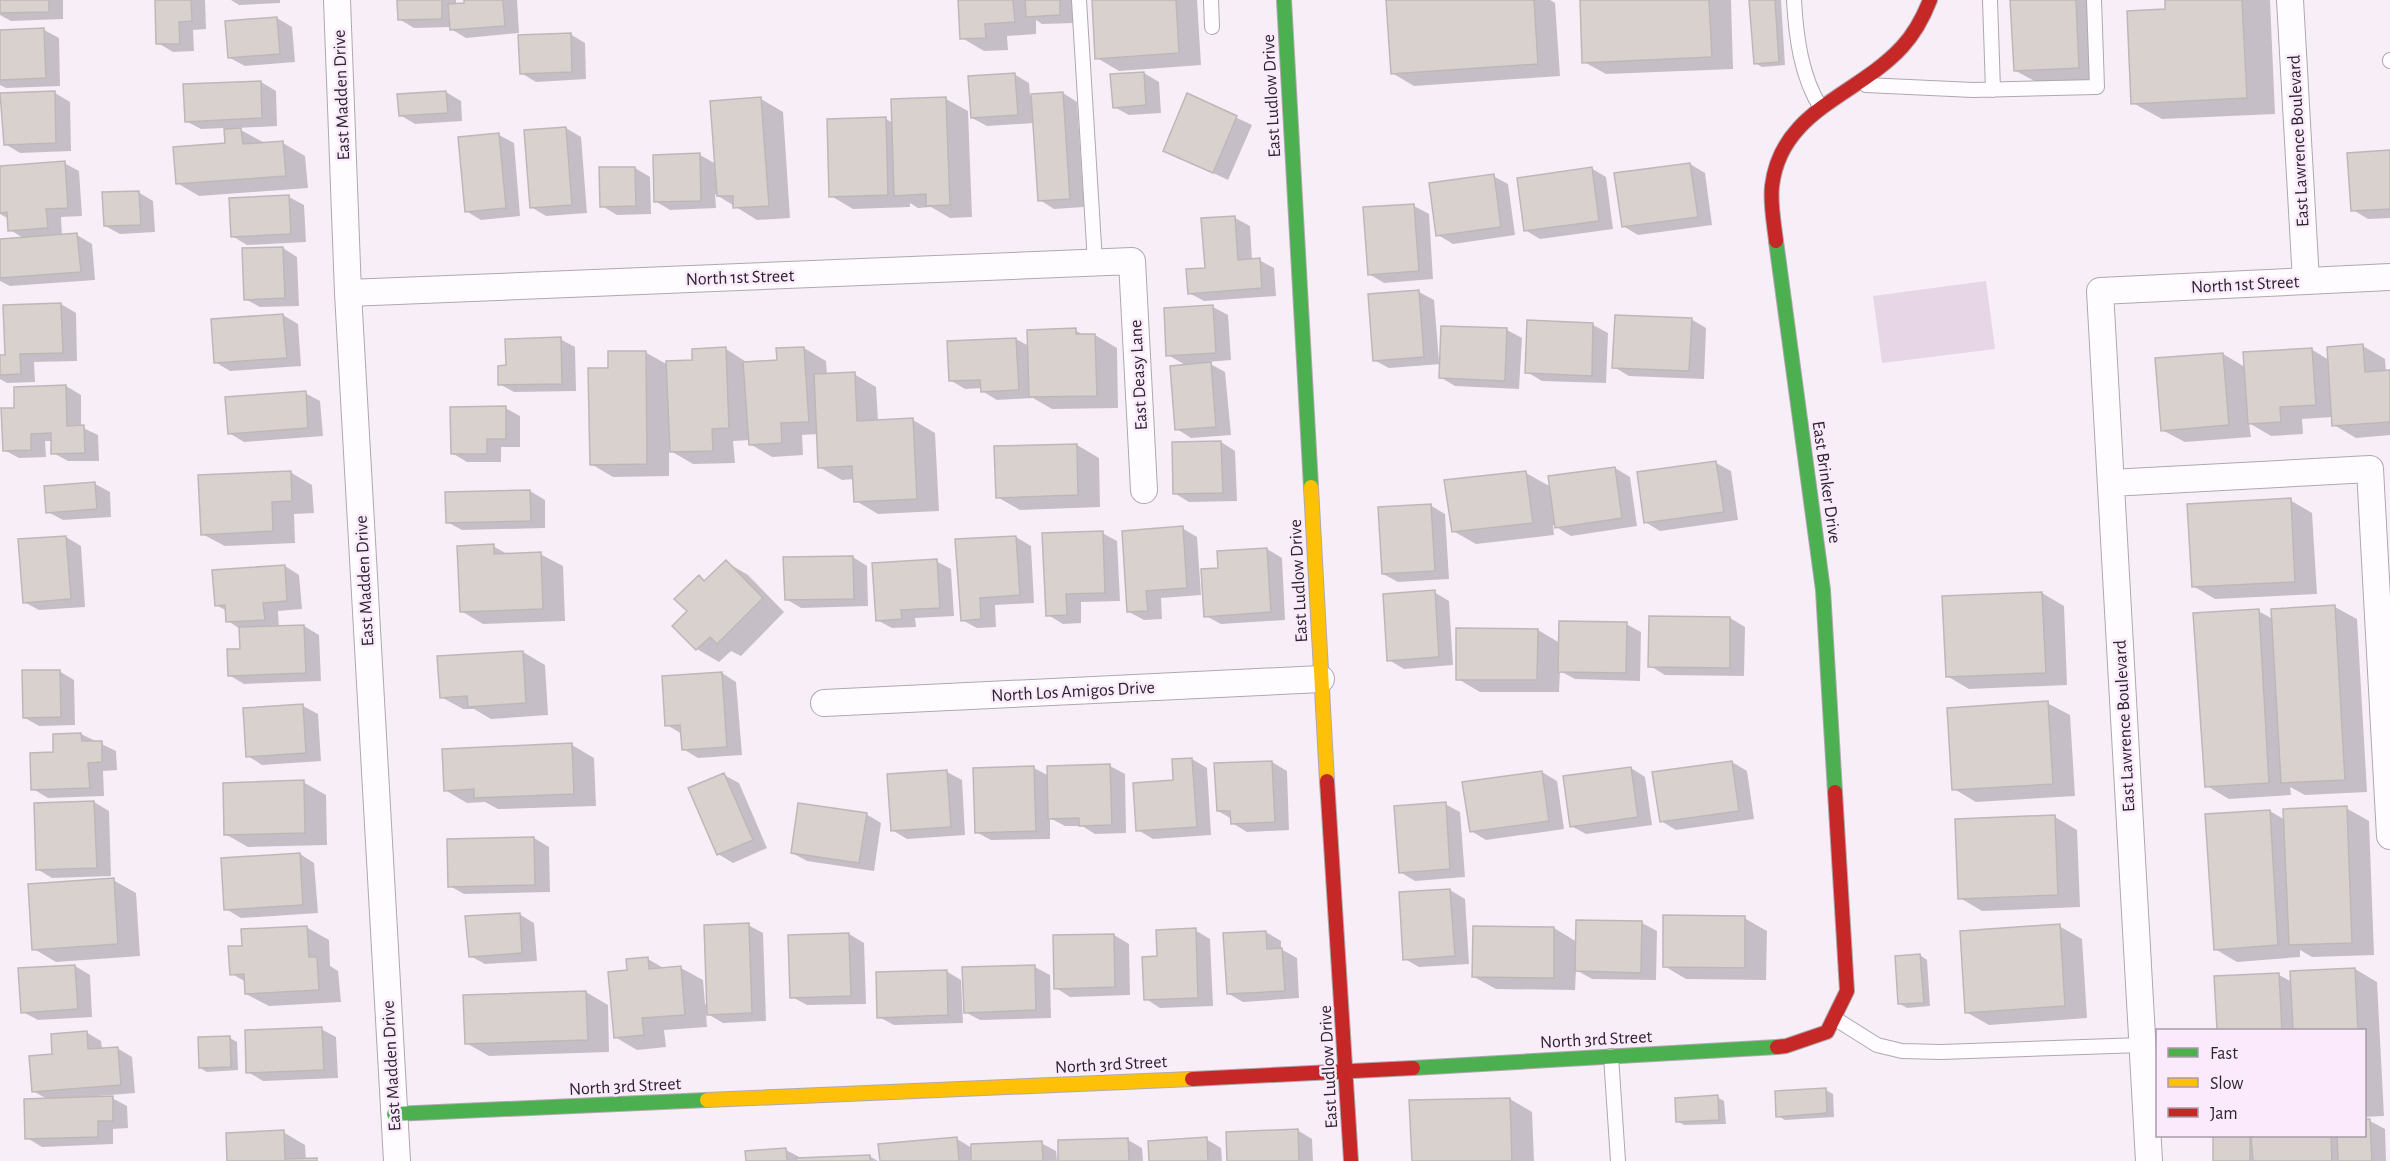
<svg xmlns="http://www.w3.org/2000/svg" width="2390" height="1161" viewBox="0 0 2390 1161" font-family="'Alegreya Sans',sans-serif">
  <rect width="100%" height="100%" fill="#f8eef8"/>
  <!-- green -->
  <path fill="#e6d6e6" d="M1986 281 1995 349 1882 363 1873 296Z"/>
  <!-- shadow -->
  <path fill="#0003" d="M0 0H63V19L11 21 0 15Z
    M156 0H205L206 29 193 30 194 51 173 52 158 43Z
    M231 0H280V3L239 5Z
    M398 0H456V5L465 4V0H517L519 33 466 38 451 29V27L414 28 399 19Z
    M959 0H1074L1075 23 1042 24 1036 20V34L1007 36 1008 50 984 51 962 38Z
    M1093 0H1197L1201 65 1119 71 1097 58Z
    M1395 0H1550L1555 3 1560 76 1414 86 1392 73Z
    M1581 0H1731L1733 69 1606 74 1584 62Z
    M1751 0H1781L1785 65 1762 67 1755 63Z
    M2011 0H2097L2101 80 2038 83 2016 71Z
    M2166 0H2270L2275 114 2162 119 2133 103 2167 10Z
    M277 18 292 27 295 62 245 66 230 58 227 22Z
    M44 30 59 38 60 86 6 88 0 85V31Z
    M570 34 585 43 586 79 536 82 521 73Z
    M1144 73 1159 82 1161 113 1129 115 1114 107Z
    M1014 74 1029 83 1030 96 1063 93 1077 102 1084 207 1054 209 1040 200 1034 123 987 126 972 118Z
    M261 82 276 91 277 126 237 128 263 142 283 143 305 156 308 188 199 196 177 183 227 144 225 128 201 129 186 121Z
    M446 92 461 101 462 121 415 124 400 115Z
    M55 93 70 102 71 151 20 153 5 144Z
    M1188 95 1252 125 1228 180 1164 150Z
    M761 99 783 112 790 218 757 220 715 194 716 208 670 210 655 201 700 155 716 164Z
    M946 99 968 111 972 217 950 218 931 207 918 208 910 203V207L853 209 831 196 886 119 893 123Z
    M566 128 581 137 587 213 546 216 531 207Z
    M499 135 514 143 520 216 481 220 466 211Z
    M2390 152V218L2368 219 2353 210Z
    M64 163 79 171 82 216 61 217 62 236 77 235 92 244 95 280 10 286 0 281V241L25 239 10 230 9 219 0 214V167Z
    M1690 164 1705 173 1712 225 1638 235 1623 226Z
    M635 168 650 177 651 214 617 215 602 206 601 169Z
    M1591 168 1606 177 1613 229 1540 239 1525 230Z
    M1493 176 1508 184 1515 235 1453 244 1438 235Z
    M138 192 153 201 155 232 120 234 105 226Z
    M289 197 304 205 306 242 247 245 232 236Z
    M1414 206 1429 214 1433 279 1384 283 1369 274Z
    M1235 218 1250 226 1252 260H1259L1274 268 1276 296 1204 301 1189 293 1206 269Z
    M283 248 297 257 299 306 260 307 245 299Z
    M1419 292 1434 300 1439 362 1507 330 1522 338 1519 389 1455 386 1440 377 1441 364 1389 368 1374 360Z
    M61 304 76 313 77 361 34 362 35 382 7 383 0 379V357H7Z
    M1213 307 1228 315 1231 360 1207 362 1225 372 1231 435 1191 438 1177 429 1187 366 1168 355Z
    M283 315 298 324 301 366 230 371 215 362Z
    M1691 319 1706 328 1704 379 1629 376 1614 367Z
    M1593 325 1608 333 1606 383 1542 381 1527 372Z
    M1075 330 1085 336 1095 335 1117 348 1118 408 1052 409 1033 398 997 400 982 391V388L965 389 950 380 1016 339 1029 346Z
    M560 339 575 347 576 391 514 392 499 384 507 367Z
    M2363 346 2385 359 2386 372H2390V435L2356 438 2334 425 2333 417 2302 419 2303 434 2271 436 2249 423 2251 437 2185 442 2162 430 2223 354 2245 367 2311 349 2329 360Z
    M804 348 826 361 827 375 854 374 876 387 878 421 913 420 935 433 939 511 878 514 856 501 855 479 842 480 819 467 818 434 802 435 803 455 772 457 750 444V440L733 441 735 463 693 464 669 450V476L613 477 591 464 610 369 645 352 668 365 694 362 726 349 748 363 778 361Z
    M66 386 81 395V427L98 435 99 461H68L53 453V441H45L46 457 19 458 4 450 16 409Z
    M305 393 320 401 323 436 244 442 229 433Z
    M505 408 520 416V447H501V462H467L452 453Z
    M1221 442 1235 451 1237 501 1189 502 1174 493Z
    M1077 445 1099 458 1100 507 1020 510 997 497Z
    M1716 463 1731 471 1738 520 1660 531 1645 522Z
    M1615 468 1630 477 1637 526 1571 536 1553 525 1554 535 1476 544 1453 531 1526 473 1551 487Z
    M290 472 312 485 314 513 294 514 295 543 225 546 202 534Z
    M95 484 110 492 111 517 63 520 48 512Z
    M530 491 545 500V528L462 530 447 522V493Z
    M2290 500 2312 513 2317 594 2215 599 2193 586Z
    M1430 505 1445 514 1449 579 1398 582 1383 574Z
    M1182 528 1197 537 1201 595 1161 598 1162 619 1144 620 1129 612Z
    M1102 533 1117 541 1120 601 1081 602V623L1063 624 1048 615Z
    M66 537 81 546 85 607 39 610 24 602Z
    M1016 537 1031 546 1034 603 995 605 996 627 977 628 962 620Z
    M493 546 509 555 540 554 563 566 565 621 483 624 461 611Z
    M1267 549 1282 558 1285 620 1221 624 1206 616Z
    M853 557 867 566 868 606 801 608 786 599Z
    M936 561 951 569 954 616 915 618 916 627 892 628 877 620Z
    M726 562 748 575 784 612 741 656 731 651 719 662 697 649 674 626 689 611 699 577 706 582Z
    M285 566 299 575 302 609 278 611 279 627 304 626 319 635 321 681 244 684 229 675 242 650 240 629 228 621 227 611 216 605Z
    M1434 592 1449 601 1453 665 1404 669 1389 660Z
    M2042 593 2064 606 2067 685 1969 689 1947 676Z
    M2335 607 2357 619 2367 792 2305 795 2290 787 2291 795 2229 799 2207 786 2258 611 2273 619Z
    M1730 618 1745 627 1744 676 1665 675 1650 666Z
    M1626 624 1641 632 1640 681 1575 679 1560 671 1559 692H1480L1458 679 1538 630 1560 643Z
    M523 652 545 665 548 715 491 719 474 709H463L441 697Z
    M59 671 74 680 75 725 39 726 25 718Z
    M722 673 736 682 742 755 698 758 683 749 682 734 667 725Z
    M2047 703 2070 715 2075 796 1976 802 1954 789Z
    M303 706 318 714 321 761 262 765 248 756Z
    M81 734 116 751 117 770 103 771 104 796 48 798 33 789 55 753Z
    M572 745 594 758 596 806 498 809 485 802 467 803 445 790Z
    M1192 759 1207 768 1211 835 1153 839 1138 830Z
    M1272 762 1287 771 1289 830 1247 832 1232 823V819L1218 811Z
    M1732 762 1747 771 1754 819 1676 830 1661 821Z
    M1110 766 1125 774 1126 833 1095 834 1082 826H1065L1050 818V839L991 840 976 832 1034 768 1049 776Z
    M1631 768 1645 777 1652 825 1586 834 1571 826Z
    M947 772 962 780 965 835 907 839 892 830Z
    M1542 772 1557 781 1564 829 1486 840 1471 831Z
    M724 775 739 783 767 848 733 863 718 854Z
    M303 782 326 795 327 845 248 847 225 834Z
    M94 802 109 811 111 876 52 878 37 869 35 804Z
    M1445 804 1460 812 1465 877 1415 881 1400 872Z
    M2346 808 2369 821 2374 955 2312 957 2300 950V957L2237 962 2215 949 2270 811 2285 820Z
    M866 814 881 823 874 871 807 861 792 853Z
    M2055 817 2077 830 2080 907 1982 911 1960 898Z
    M534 838 549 847 550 892 464 894 450 886Z
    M300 854 314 863 318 913 241 918 226 909Z
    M113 880 136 893 140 956 56 962 34 949Z
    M1450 890 1465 899 1469 964 1419 967 1405 959Z
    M519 914 534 923 537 961 485 964 470 956Z
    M1744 918 1767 931 1766 980 1686 979 1664 966Z
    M1578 921 1642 923 1657 931 1656 980 1592 979 1576 970 1575 990 1496 989 1474 977 1554 928 1577 942Z
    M748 925 763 933 766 1021 723 1023 706 1013 707 1027 664 1030 666 1047 637 1050 615 1037 629 971 648 959 665 969 681 968 703 980 705 1004H708Z
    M2059 926 2082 939 2087 1018 1989 1025 1966 1012Z
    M306 927 329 940 330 966 338 971 341 1002 269 1006 246 994V982L232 974 243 947Z
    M1195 930 1210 939 1213 1006 1160 1008 1146 999 1158 957Z
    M1266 932 1281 941V949L1297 958 1299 998 1243 1002 1229 994 1225 935Z
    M849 934 864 943 866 1004 807 1005 792 997Z
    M1114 935 1129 944 1130 995 1070 997 1056 988Z
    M1920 955 1927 960 1930 1006 1907 1008 1900 1004Z
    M75 966 90 975 92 1017 38 1020 23 1012Z
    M1035 967 1050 975 1051 1018 980 1020 965 1012Z
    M2355 969 2377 982 2384 1116 2364 1117V1030H2219L2216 978 2279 975 2292 982Z
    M946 971 961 980 963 1023 894 1025 879 1017Z
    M586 992 608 1005 609 1052 489 1056 466 1043Z
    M321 1029 336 1037 338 1078 263 1081 248 1072Z
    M86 1032 101 1041 102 1049 117 1048 132 1057 135 1093 98 1096 99 1098H112L127 1106 128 1128 113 1129V1144L42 1147 27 1138 49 1100 33 1091 54 1055Z
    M230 1038 237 1042 238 1070 207 1072 200 1068Z
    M1826 1090 1833 1094 1834 1117 1785 1120 1778 1116Z
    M1717 1097 1724 1101 1726 1124 1684 1125 1677 1121Z
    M1510 1099 1532 1112 1534 1161H1413L1411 1102Z
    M2370 1121 2385 1129 2386 1161H2215L2214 1136H2364Z
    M1297 1130 1312 1139 1313 1161H1229Z
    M283 1132 305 1145 306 1160 320 1161H228Z
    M957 1139 972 1148 1041 1143 1056 1151 1057 1161H881Z
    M1206 1139 1221 1148 1222 1161H1151Z
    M1128 1140 1142 1148 1143 1161H1060Z
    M786 1150 803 1159 869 1156 878 1161H748Z"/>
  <!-- building -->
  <path fill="#d8d1ce" stroke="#bdb8b8" stroke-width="1.5" d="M0 0H49V12L0 13Z
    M155 0H191L192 21 179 22 180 44H156Z
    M397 0H442V19L398 20Z
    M464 0H503L505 26 450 30 448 4 464 3Z
    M958 0H1013L1015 22 985 24 986 38 960 39Z
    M1025 0H1060V15L1026 17Z
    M1092 0H1176L1179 53 1095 59Z
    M1386 0H1534L1538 64 1391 74Z
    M1580 0H1709L1712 57 1582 63Z
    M1749 0H1775L1779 62 1754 64Z
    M2010 0H2076L2079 68 2014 71Z
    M2165 0H2242L2247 98 2131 104 2127 11 2165 9Z
    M277 17 280 54 228 58 225 21Z
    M44 28 46 78 0 80V30Z
    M571 33 572 72 520 74 518 35Z
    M1144 72 1146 105 1113 108 1110 74Z
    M1015 73 1018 115 971 118 968 76Z
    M261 81 262 118 185 122 183 84Z
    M55 91 56 143 4 145 0 93Z
    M446 91 448 113 399 116 397 94Z
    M1063 92 1070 199 1038 201 1031 94Z
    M1187 93 1237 116 1213 173 1163 151Z
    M761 97 769 206 733 208V196H717L710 101Z
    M946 97 950 205 926 206V194L894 196 891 99Z
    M886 117 888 195 829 197 827 119Z
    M566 127 572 205 530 208 524 130Z
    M241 128 243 144 283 141 286 176 176 184 173 147 225 143 224 129Z
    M499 133 506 208 465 212 458 137Z
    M2390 150V209L2351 211 2347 153Z
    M700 153 701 201 654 202 653 155Z
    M65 161 68 208 46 209 48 228 8 231 7 212 0 213V166Z
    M1690 163 1698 217 1622 227 1614 173Z
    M599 167H635L636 206 600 207Z
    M1592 167 1599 221 1524 231 1517 178Z
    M1494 174 1501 227 1436 236 1429 183Z
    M139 191 141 225 104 226 102 192Z
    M289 195 291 234 231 237 229 198Z
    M1414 204 1419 271 1368 275 1363 207Z
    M1235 216 1238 260 1260 258 1262 288 1188 294 1186 269 1205 268 1201 218Z
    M77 233 81 272 0 278V239Z
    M283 247 285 298 244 300 242 248Z
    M1419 290 1424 357 1373 361 1368 294Z
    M61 303 63 353 20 354 21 374 0 375V355H5L3 305Z
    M1213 305 1216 353 1166 356 1164 308Z
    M283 314 287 358 214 363 211 319Z
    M1615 315 1692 318 1689 371 1612 368Z
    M1527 320 1593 323 1592 376 1525 373Z
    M1441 326 1507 328 1505 381 1439 378Z
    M1076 328V334H1095L1097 396 1029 397 1027 330Z
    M561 337 562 384 498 385V366L506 365 505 339Z
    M1016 338 1019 390 981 392 980 380 949 381 947 341Z
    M2363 344 2365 372 2390 370V422L2332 426 2327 347Z
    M726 347 729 428 712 429 713 451 670 452 666 361 692 360V349Z
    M804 347 809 422 781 423 782 443 749 445 743 362 777 360 776 348Z
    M2312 348 2316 405 2280 407 2281 422 2248 424 2243 352Z
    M608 351H646L647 464 590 465 588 368H608Z
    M2223 353 2229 425 2161 431 2155 358Z
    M1211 362 1216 427 1175 430 1170 366Z
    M855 372 857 421 913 418 917 499 854 502 852 466 818 468 814 374Z
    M66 385 67 426 84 425 85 453 51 454V433L31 434V450L3 451 1 408H14V387Z
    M306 391 308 428 228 434 225 397Z
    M506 406V439H487V454H451L450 407Z
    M1221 441 1223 493 1173 494 1172 442Z
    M1077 444 1078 495 996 498 994 446Z
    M1716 461 1724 512 1644 523 1637 472Z
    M1615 467 1622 518 1555 528 1548 476Z
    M291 471 292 501 272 502 273 531 201 535 198 475Z
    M1526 471 1533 523 1452 532 1444 480Z
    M95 482 97 509 46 513 44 486Z
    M530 490 531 521 446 523 445 492Z
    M2291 498 2295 582 2192 587 2187 504Z
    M1431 504 1435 571 1382 574 1378 507Z
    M1183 526 1187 588 1146 591 1148 611 1127 612 1122 531Z
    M1103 531 1105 593 1066 594 1067 615 1046 616 1042 533Z
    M66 536 71 599 23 603 18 539Z
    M1016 536 1020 595 980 598 981 619 961 621 955 539Z
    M494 544V554L541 552 543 609 460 612 457 546Z
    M1267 548 1271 612 1204 617 1201 569 1218 568 1217 551Z
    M853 556 854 599 785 600 783 557Z
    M937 559 940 608 901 610 902 619 876 621 872 563Z
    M726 560 763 598 717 644 710 637 696 650 672 626 687 611 674 599 699 575 704 581Z
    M285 565 287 601 263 603 265 620 226 622 225 605 215 606 212 570Z
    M1435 590 1439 657 1387 661 1383 594Z
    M2042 592 2046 673 1946 677 1942 596Z
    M2335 605 2345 780 2281 783 2271 609Z
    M2259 609 2269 783 2205 787 2193 613Z
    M1649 616 1730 617V668L1648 667Z
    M1559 621 1627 622 1626 673 1558 672Z
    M304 625 306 673 228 676 227 649H240L239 627Z
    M1456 628 1538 629 1537 680H1456Z
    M523 651 526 703 468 707 467 696 440 698 437 656Z
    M22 670H60L61 717 23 718Z
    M722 672 727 747 682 750 680 725 665 726 662 676Z
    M2048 701 2053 784 1952 790 1947 708Z
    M303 704 306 753 246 757 243 708Z
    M81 733 82 741H102V762L88 763 90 788 31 790 30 753 53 752V734Z
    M572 743 574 794 474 798V789L444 791 442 749Z
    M1192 758 1197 827 1136 831 1133 783 1173 780 1172 759Z
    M1272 761 1275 822 1231 824 1230 811H1217L1214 763Z
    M1732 761 1739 811 1660 822 1652 772Z
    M1110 764 1112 825 1079 826V818L1048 819 1047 766Z
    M1034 766 1036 831 975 833 973 768Z
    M1631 767 1638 817 1570 827 1563 776Z
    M947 770 951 827 891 831 887 774Z
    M1542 771 1549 821 1470 832 1462 782Z
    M724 773 753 840 717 855 688 788Z
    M304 780 305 833 224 835 223 783Z
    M94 801 97 868 36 870 34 803Z
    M1446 802 1450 869 1399 873 1394 806Z
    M798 803 867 813 859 863 791 853Z
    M2347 806 2352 943 2289 945 2283 809Z
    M2270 810 2278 945 2214 950 2205 814Z
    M2055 815 2058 895 1958 899 1955 819Z
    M534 837 535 885 448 887 447 839Z
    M300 853 303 905 224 910 221 858Z
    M114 878 118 944 32 950 28 884Z
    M1450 889 1455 956 1403 960 1399 892Z
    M520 913 522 953 469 957 465 916Z
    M1663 915 1745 916V968L1663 967Z
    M1576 920 1642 921 1641 973 1575 971Z
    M749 923 752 1013 707 1015 704 925Z
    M2060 924 2065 1006 1965 1013 1960 931Z
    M307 926 309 957H317L319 990 245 994 244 974 230 975 228 946H242L241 929Z
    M1473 926 1554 927V978L1472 977Z
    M1196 928 1198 998 1144 1000 1142 957 1157 956 1156 930Z
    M1266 931 1267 949 1282 948 1285 991 1227 994 1223 933Z
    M849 933 851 996 790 998 788 935Z
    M1114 934 1115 987 1054 989 1053 935Z
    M1920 954 1924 1003 1898 1004 1895 956Z
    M648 957 649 969 681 966 685 1015 642 1018 644 1035 614 1038 608 972 627 970 626 959Z
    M75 965 78 1009 21 1013 18 968Z
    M1035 965 1036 1010 964 1013 962 967Z
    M2355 968 2358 1030H2293L2290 971Z
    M947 970 948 1015 877 1018 876 972Z
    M2279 973 2282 1030H2217L2214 976Z
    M586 991 588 1040 465 1044 463 995Z
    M322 1027 324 1070 246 1073 245 1030Z
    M87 1031 88 1049 118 1047 121 1085 32 1092 29 1056 52 1054 51 1034Z
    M230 1036 231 1067 199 1068 198 1037Z
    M1826 1088 1827 1113 1776 1117 1775 1091Z
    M1718 1095 1719 1120 1676 1122 1675 1098Z
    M113 1096V1121H98V1137L25 1139 24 1099Z
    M1510 1098 1512 1161H1412L1409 1100Z
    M2364 1119H2370L2372 1161H2338L2337 1136H2364Z
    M1298 1129 1299 1161H1227L1226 1132Z
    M284 1130 285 1159 317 1158V1161H227L226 1133Z
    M2213 1136H2250V1161H2213Z
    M2251 1136H2331L2332 1161H2253Z
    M957 1137 959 1161H880L878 1144Z
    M1207 1137 1208 1161H1149L1148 1141Z
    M1128 1138 1129 1161H1058V1140Z
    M1042 1141 1043 1161H971V1144Z
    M786 1148 787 1161H746L745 1151Z
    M870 1155V1161H796V1158Z"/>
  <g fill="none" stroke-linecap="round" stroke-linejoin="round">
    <defs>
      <path id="lane" d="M1079 0 1095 262
        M1211 0 1212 27
        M1794 0C1796 36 1801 77 1821 108
        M1990 0 1993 90
        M2390 60V61
        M1866 85 1973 90 2097 87 2094 0
        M1834 1018 1877 1045 1902 1051 1941 1052 2142 1045
        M1611 1056 1618 1161"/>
      <path id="street" d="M337 0 348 293 397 1161
        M2290 0 2306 281
        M348 293 1132 261 1144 490
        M2111 483 2370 469 2390 836
        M824 703 1321 679
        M2149 1161 2100 291 2390 277"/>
      <path id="fast" d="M1284 0 1311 487
        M1776 241 1823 590 1835 792
        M1413 1068 1777 1047
        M394 1114 707 1100"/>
      <path id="slow" d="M1311 487 1327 781
        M707 1100 1192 1079"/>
      <path id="jam" d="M1776 241C1774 223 1770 204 1772 186 1781 110 1857 96 1902 47 1915 33 1923 18 1930 0
        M1327 781 1351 1161
        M1777 1047 1786 1046 1827 1032 1847 991 1835 792
        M1192 1079 1413 1068"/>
    </defs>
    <!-- lane casing -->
    <use href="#lane" stroke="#afa8af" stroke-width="16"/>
    <!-- street casing -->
    <use href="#street" stroke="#afa8af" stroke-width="28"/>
    <!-- fast casing -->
    <use href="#fast" stroke="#afa8af" stroke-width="16"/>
    <!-- slow casing -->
    <use href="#slow" stroke="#afa8af" stroke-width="16"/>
    <!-- jam casing -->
    <use href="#jam" stroke="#afa8af" stroke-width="16"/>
    <!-- lane -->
    <use href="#lane" stroke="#fefcfe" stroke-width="14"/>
    <!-- street -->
    <use href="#street" stroke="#fefcfe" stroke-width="26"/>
    <!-- fast -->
    <use href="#fast" stroke="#4caf50" stroke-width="14"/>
    <!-- slow -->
    <use href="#slow" stroke="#ffc107" stroke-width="14"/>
    <!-- jam -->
    <use href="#jam" stroke="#c62828" stroke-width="14"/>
  </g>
  <g text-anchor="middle" stroke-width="5" stroke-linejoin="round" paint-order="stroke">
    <!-- street labels -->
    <g font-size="18" fill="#2b252c" stroke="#fbeafc">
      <text transform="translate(341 95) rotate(-92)" y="6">East Madden Drive</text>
      <text transform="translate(1271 96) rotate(-93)" y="6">East Ludlow Drive</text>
      <text transform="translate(2298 141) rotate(-93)" y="6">East Lawrence Boulevard</text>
      <text transform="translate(740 277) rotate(-2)" y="6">North 1st Street</text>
      <text transform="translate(2245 284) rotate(-3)" y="6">North 1st Street</text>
      <text transform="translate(1138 375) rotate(-93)" y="6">East Deasy Lane</text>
      <text transform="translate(1827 482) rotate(82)" y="6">East Brinker Drive</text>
      <text transform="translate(364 581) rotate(-93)" y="6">East Madden Drive</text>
      <text transform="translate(1298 581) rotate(-93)" y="6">East Ludlow Drive</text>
      <text transform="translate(1073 691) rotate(-3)" y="6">North Los Amigos Drive</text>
      <text transform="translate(2124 726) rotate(-93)" y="6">East Lawrence Boulevard</text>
      <text transform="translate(1596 1039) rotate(-3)" y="6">North 3rd Street</text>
      <text transform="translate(1111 1064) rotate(-3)" y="6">North 3rd Street</text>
      <text transform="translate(391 1066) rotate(-93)" y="6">East Madden Drive</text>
      <text transform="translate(1328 1067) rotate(-93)" y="6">East Ludlow Drive</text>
      <text transform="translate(625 1086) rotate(-3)" y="6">North 3rd Street</text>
    </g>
  </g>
  <!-- legend -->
  <rect x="2156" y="1029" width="210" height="108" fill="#fbeafc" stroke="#a89ba9" stroke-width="1.5"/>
  <rect x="2168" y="1048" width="30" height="9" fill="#4caf50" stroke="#a89ba9" stroke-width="1.5"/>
  <text x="2210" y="1059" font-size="18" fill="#2b252c">Fast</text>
  <rect x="2168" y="1078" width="30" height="9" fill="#ffc107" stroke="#a89ba9" stroke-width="1.5"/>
  <text x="2210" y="1089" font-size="18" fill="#2b252c">Slow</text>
  <rect x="2168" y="1108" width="30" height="9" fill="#c62828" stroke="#a89ba9" stroke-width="1.5"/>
  <text x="2210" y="1119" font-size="18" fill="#2b252c">Jam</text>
</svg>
